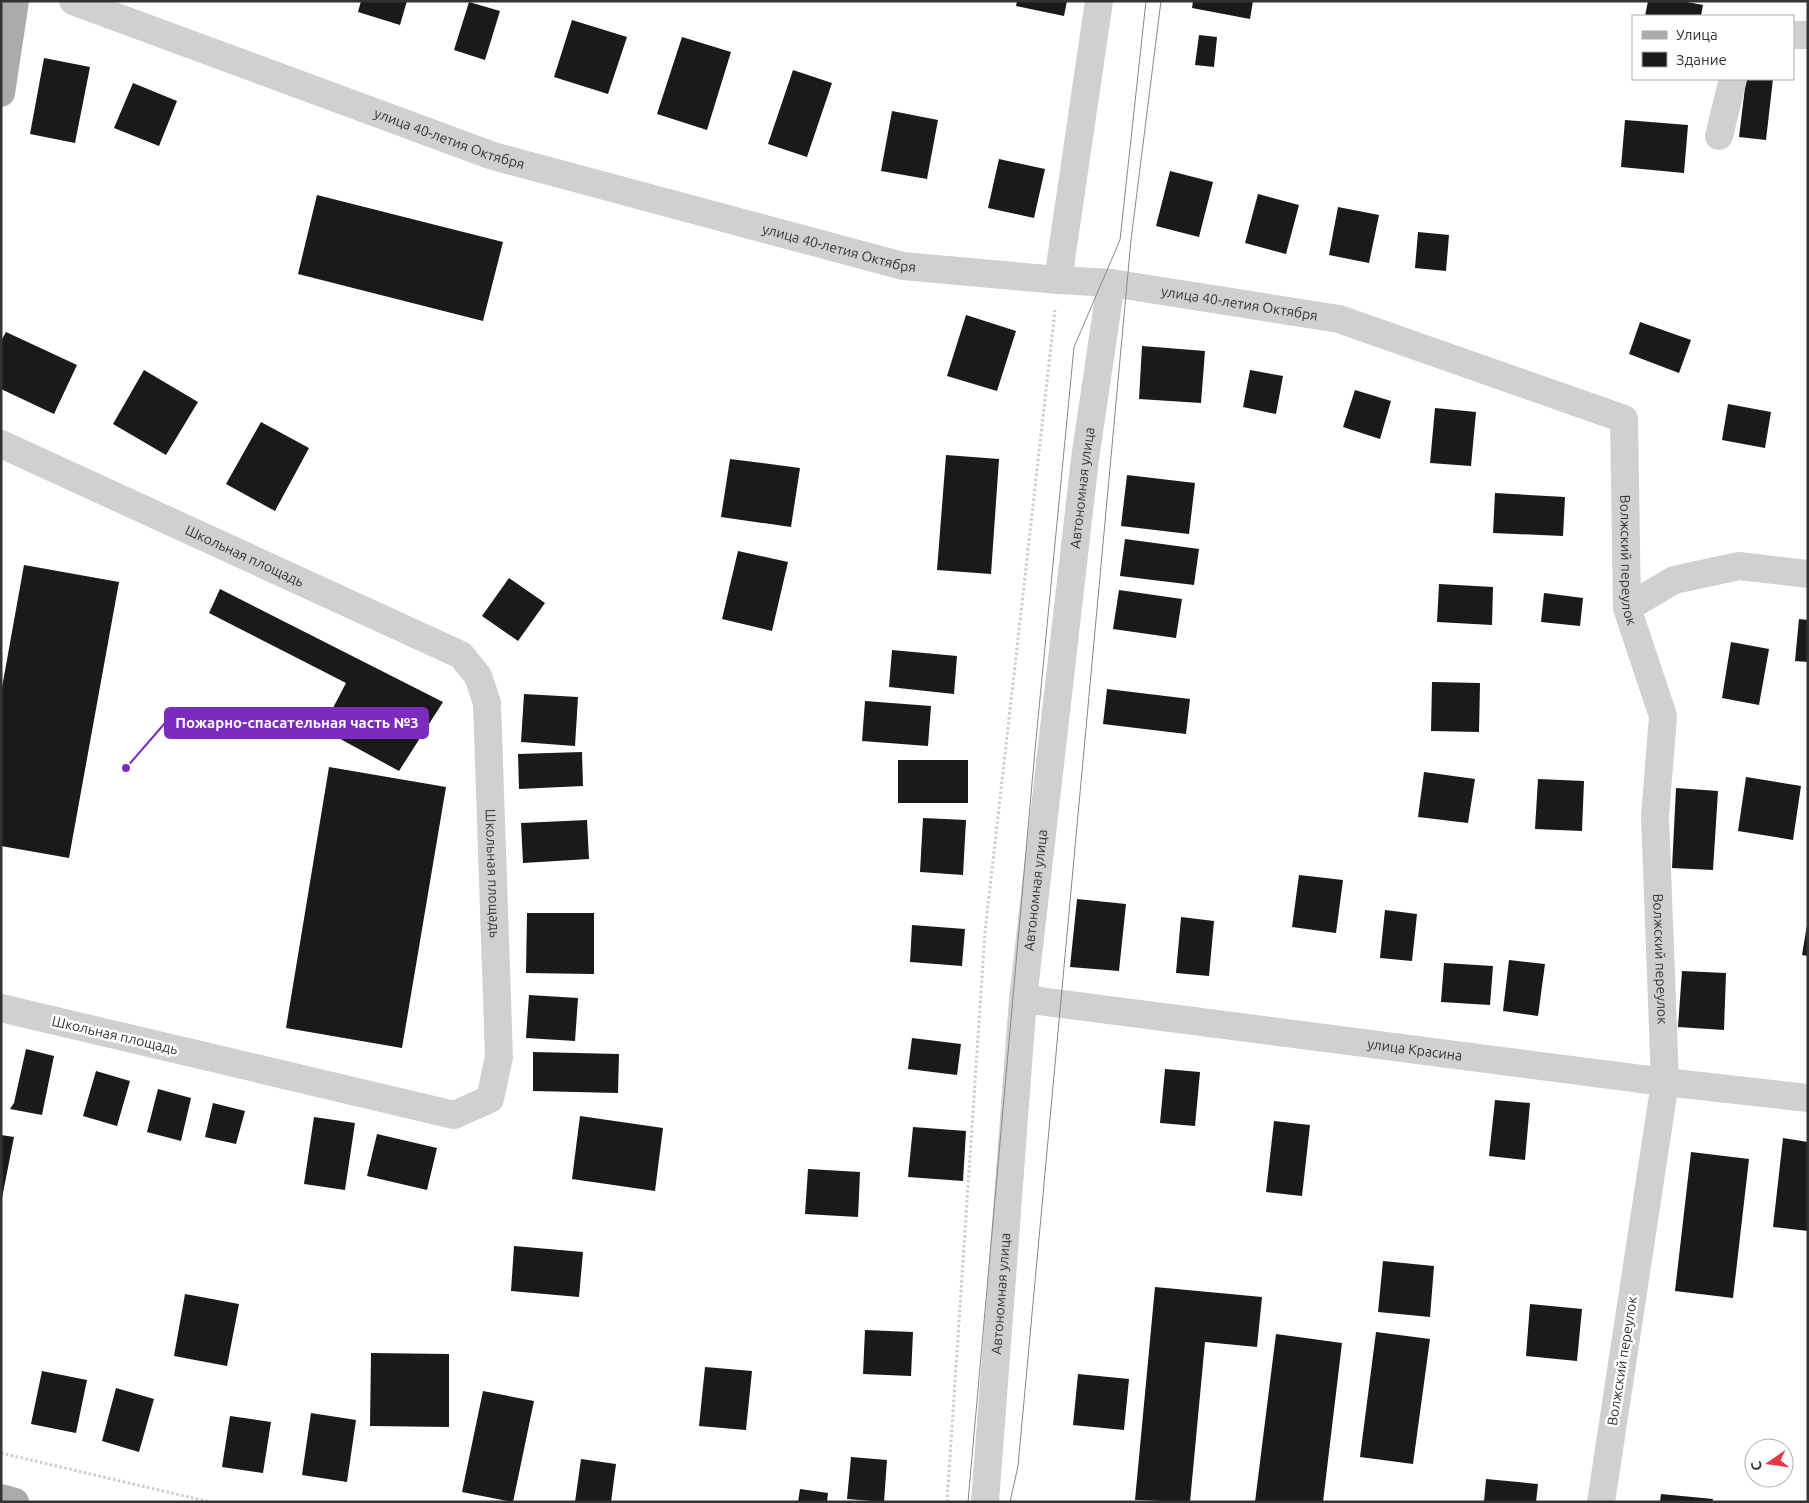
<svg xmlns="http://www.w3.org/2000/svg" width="1809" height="1503" viewBox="0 0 1809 1503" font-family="Ubuntu,sans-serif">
  <rect width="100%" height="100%" fill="#fff"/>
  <!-- building -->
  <path fill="#1a1a1a" d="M361 1H407L400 25 358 12Z
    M1017 1H1067L1064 16 1016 6Z
    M1193 1H1253L1250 19 1192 8Z
    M1648 1H1682L1703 5 1701 16H1645Z
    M469 2 500 11 485 60 454 50Z
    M572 20 627 37 608 94 554 77Z
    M1199 35 1217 37 1214 67 1195 65Z
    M682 37 731 52 707 130 657 114Z
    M44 58 90 67 75 143 30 134Z
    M793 70 832 83 807 157 768 144Z
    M1746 79H1773L1766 140 1739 137Z
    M133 83 177 101 159 146 114 128Z
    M892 111 938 120 927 179 881 171Z
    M1625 120 1688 125 1684 173 1621 167Z
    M999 159 1045 169 1034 218 988 208Z
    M1170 171 1213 182 1199 237 1156 226Z
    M1258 194 1299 205 1286 254 1245 243Z
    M317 195 503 242 483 321 298 274Z
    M1338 207 1379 215 1369 263 1329 255Z
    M1418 232 1449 235 1446 271 1415 268Z
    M966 315 1016 331 997 391 947 376Z
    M1640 322 1691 340 1679 373 1629 354Z
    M6 332 77 365 54 414 1 389V341Z
    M1142 346 1205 351 1201 403 1139 399Z
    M144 370 198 402 166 455 113 424Z
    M1250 370 1283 376 1276 414 1243 407Z
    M1355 390 1391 401 1380 439 1343 427Z
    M1728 404 1771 412 1765 448 1722 440Z
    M1435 408 1476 412 1471 466 1430 463Z
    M261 422 309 448 275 511 226 484Z
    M946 455 999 459 991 574 937 570Z
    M730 459 800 468 791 527 721 517Z
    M1127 475 1195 483 1189 534 1121 526Z
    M1495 493 1565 497 1563 536 1493 533Z
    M1125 539 1199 549 1194 585 1120 576Z
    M738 551 788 562 772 631 722 619Z
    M24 565 119 582 69 858 1 846V693Z
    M509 578 545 603 518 641 482 616Z
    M1439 584 1493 587 1492 625 1437 622Z
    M220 589 443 702 399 771 322 729 346 683 209 613Z
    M1119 590 1182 599 1176 638 1113 629Z
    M1544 593 1583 598 1580 626 1541 622Z
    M1799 619 1808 620V662L1795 661Z
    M1731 642 1769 649 1759 705 1722 698Z
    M892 650 957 656 954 694 889 687Z
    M1432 682 1480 683 1479 732 1431 731Z
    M1107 689 1190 699 1186 734 1103 724Z
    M524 694 578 697 575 746 521 742Z
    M865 701 931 706 928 746 862 741Z
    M582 752 583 786 519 789 518 754Z
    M898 760H968V803H898Z
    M329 767 446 787 402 1048 286 1028Z
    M1424 772 1475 779 1468 823 1418 817Z
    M1746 777 1801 786 1793 840 1738 831Z
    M1538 779 1584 781 1582 831 1535 829Z
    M1676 788 1718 791 1713 870 1672 868Z
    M923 818 966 820 963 875 920 872Z
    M587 820 589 859 523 863 521 823Z
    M1299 875 1343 880 1336 933 1292 927Z
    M1077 899 1126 904 1119 971 1070 967Z
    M1385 910 1417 914 1412 961 1380 958Z
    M527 913H594V974L526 973Z
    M1181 917 1214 921 1209 976 1176 973Z
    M912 925 965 929 962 966 910 962Z
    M1807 925H1808V956L1802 955Z
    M1509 960 1545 964 1538 1016 1503 1011Z
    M1444 963 1493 966 1490 1005 1441 1002Z
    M1682 971 1726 973 1724 1030 1678 1027Z
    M529 995 578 998 575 1041 526 1038Z
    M912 1038 961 1044 957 1075 908 1069Z
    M26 1049 54 1056 42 1115 10 1109 14 1103Z
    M533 1052 619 1054 618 1093 533 1091Z
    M1165 1069 1200 1072 1195 1126 1160 1123Z
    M96 1071 130 1081 117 1126 83 1116Z
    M158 1089 191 1098 181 1141 147 1132Z
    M1495 1100 1530 1103 1525 1160 1489 1156Z
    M213 1103 245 1111 236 1144 205 1137Z
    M580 1116 663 1128 655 1191 572 1179Z
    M314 1117 355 1123 345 1190 304 1184Z
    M1274 1121 1310 1125 1302 1196 1266 1192Z
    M913 1127 966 1131 963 1181 908 1177Z
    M377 1134 437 1148 427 1190 367 1176Z
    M1 1135 14 1137 2 1198H1Z
    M1783 1138 1808 1142V1231L1773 1227Z
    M1691 1152 1749 1159 1733 1298 1675 1291Z
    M808 1169 860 1172 858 1217 805 1214Z
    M514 1246 583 1252 579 1297 511 1291Z
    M1383 1261 1434 1266 1430 1317 1378 1312Z
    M1155 1287 1262 1297 1257 1347 1205 1342 1190 1502 1135 1500Z
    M185 1294 239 1304 227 1366 174 1356Z
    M1530 1304 1582 1309 1577 1361 1526 1356Z
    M865 1330 913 1332 911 1376 863 1374Z
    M1376 1332 1430 1339 1413 1464 1360 1457Z
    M1276 1334 1342 1343 1323 1502H1255Z
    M371 1353 449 1354V1427L370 1426Z
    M705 1367 752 1371 746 1430 699 1426Z
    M42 1371 87 1380 76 1433 31 1424Z
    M1078 1374 1129 1379 1124 1430 1073 1425Z
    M116 1388 154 1399 139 1452 102 1441Z
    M483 1391 534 1401 513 1502 462 1492Z
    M311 1413 356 1420 347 1482 302 1475Z
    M230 1416 271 1422 263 1473 222 1467Z
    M851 1457 887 1460 884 1502 847 1499Z
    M581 1459 616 1464 611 1502H575Z
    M1486 1479 1538 1484 1536 1502H1484Z
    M800 1489 828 1493 827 1502H798Z
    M1661 1494 1713 1499 1712 1502H1660Z"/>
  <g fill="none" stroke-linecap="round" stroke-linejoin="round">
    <!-- path -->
    <path stroke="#cdcdcd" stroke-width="3" stroke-dasharray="2.5 2.5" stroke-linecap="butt" d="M1 1453 210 1502
      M947 1502 985 932 1055 310"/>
    <!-- minor -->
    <g stroke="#d0d0d0" stroke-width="28">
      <path id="s1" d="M73 1 493 156 903 266 1058 280 1111 283 1339 319 1624 419 1627 608 1663 716 1655 816 1665 1082 1601 1502"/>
      <path d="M1793 35H1808"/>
      <path d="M1719 136 1733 79"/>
      <path d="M1058 280 1099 1"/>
      <path id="s2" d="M1 444 461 655 478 676 487 703 499 1057 490 1099 454 1115 1 1008"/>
      <path d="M1627 608 1674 580 1739 566 1808 574"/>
      <path id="s3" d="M1023 999 1665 1082 1808 1098"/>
      <path id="s4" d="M985 1502 1023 999 1085 459 1111 283"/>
    </g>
    <!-- major -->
    <path stroke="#ababab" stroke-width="28" d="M1 93 15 1
      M1 1498 15 1502"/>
    <!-- tram -->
    <path stroke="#888" stroke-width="1" d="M968 1502 1035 750 1074 347 1120 240 1146 1
      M1010 1502 1018 1466 1131 240 1161 1"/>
  </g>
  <g text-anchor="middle" stroke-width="5" stroke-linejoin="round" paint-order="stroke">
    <!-- street labels -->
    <g font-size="14" fill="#333" stroke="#fff">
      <text dy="5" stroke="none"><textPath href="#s1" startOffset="401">улица 40-летия Октября</textPath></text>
      <text dy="5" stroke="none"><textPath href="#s1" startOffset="806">улица 40-летия Октября</textPath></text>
      <text dy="5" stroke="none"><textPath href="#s1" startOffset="1211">улица 40-летия Октября</textPath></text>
      <text dy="5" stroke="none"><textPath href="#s4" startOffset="1019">Автономная улица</textPath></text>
      <text dy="5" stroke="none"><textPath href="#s2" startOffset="268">Школьная площадь</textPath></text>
      <text dy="5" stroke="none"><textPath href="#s1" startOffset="1755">Волжский переулок</textPath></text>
      <text dy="5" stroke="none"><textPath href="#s2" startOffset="732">Школьная площадь</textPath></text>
      <text dy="5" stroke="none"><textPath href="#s4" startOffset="614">Автономная улица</textPath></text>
      <text dy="5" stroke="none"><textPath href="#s1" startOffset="2160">Волжский переулок</textPath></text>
      <text transform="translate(115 1035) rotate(13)" y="5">Школьная площадь</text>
      <text dy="5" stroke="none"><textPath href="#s3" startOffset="395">улица Красина</textPath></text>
      <text dy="5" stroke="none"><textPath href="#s4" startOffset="209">Автономная улица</textPath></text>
      <text transform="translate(1622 1361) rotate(-81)" y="5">Волжский переулок</text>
    </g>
  </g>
  <!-- callouts -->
  <path fill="none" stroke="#7b2cbf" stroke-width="2" d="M126 768L165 723"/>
  <circle fill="#7b2cbf" stroke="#fff" stroke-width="2" cx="126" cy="768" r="5"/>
  <rect fill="#7b2cbf" stroke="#7b2cbf" stroke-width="2" x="165" y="708" width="263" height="30" rx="5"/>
  <g font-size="15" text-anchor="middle" font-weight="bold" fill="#fff">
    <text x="297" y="728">Пожарно-спасательная часть №3</text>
  </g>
  <!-- border -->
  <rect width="1809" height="1503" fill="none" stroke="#333333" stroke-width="5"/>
  <!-- legend -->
  <rect x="1632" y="15" width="162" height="65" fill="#ffffff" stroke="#adadad"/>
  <rect x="1642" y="31" width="25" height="8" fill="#ababab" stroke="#adadad"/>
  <text x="1676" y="40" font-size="15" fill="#333333">Улица</text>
  <rect x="1642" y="52" width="25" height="15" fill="#1a1a1a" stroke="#adadad"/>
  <text x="1676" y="65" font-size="15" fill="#333333">Здание</text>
  <!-- north arrow -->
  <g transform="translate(1769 1463) rotate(257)"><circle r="24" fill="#ffffff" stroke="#adadad"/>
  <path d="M0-4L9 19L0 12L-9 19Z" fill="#e63946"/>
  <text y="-8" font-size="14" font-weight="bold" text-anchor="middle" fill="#333333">С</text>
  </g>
</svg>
